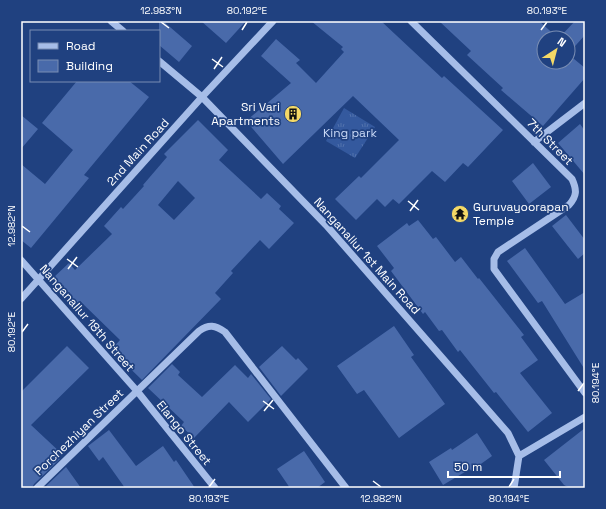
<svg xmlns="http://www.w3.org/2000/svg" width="606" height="509" viewBox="0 0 606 509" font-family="'Space Grotesk',sans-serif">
  <defs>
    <pattern id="park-tufts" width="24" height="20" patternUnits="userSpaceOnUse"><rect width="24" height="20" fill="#34599e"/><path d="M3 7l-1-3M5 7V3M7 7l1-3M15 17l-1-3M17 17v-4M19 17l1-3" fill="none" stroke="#5272ad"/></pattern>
  </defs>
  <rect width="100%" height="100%" fill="#204180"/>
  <!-- park -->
  <path fill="url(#park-tufts)" d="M344 108 375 127 355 158 326 141Z"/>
  <!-- building -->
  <path fill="#496aaa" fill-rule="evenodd" d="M159 21H163L192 46 179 62 159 45Z
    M201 21H246L226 43Z
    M311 21H381L442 78 444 76 503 130 468 167 463 163 445 182 432 171 399 204 393 199 385 207 377 199 356 220 335 199 359 176 361 178 399 140 353 96 283 164 246 121 291 83 261 56 276 39 300 60 296 63 316 83 344 52 341 49 343 47Z
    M439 21H539L558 38H544V62H568V38H559L575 21H585V35L568 54 585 68V78L543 126 501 90 503 88 467 55 471 51Z
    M77 81H129L149 97 84 175 89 178 31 248 21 240V164L45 184 73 150 42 123Z
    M21 115 38 129 21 149Z
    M198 120 228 150 219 160 261 199 267 193 281 206 279 209 294 223 269 249 260 240 231 271 233 273 215 293 221 299 142 380 111 350 120 340 80 301 77 304 53 278 69 263 75 270 112 234 104 226 121 207 123 209 144 186 143 185 167 157 164 154ZM178 181 195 198 174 220 158 205Z
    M580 124 585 131V175L558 143Z
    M533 163 551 187 529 204 512 181Z
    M566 215 585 240V253L578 259 552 226Z
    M418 220 433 239 436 237 455 262 461 257 478 279 479 278 524 335 521 337 538 360 520 373 552 413 528 432 496 392 494 393 460 350 458 352 442 330 439 331 425 312 423 314 391 271 394 268 377 246 407 223 409 226Z
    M525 248 565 304 585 292V370L542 301 538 303 507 261Z
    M394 326 414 355 411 357 445 404 399 438 364 390 357 394 337 366Z
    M67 346 89 368 31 425 62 454 59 457 60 459 34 484 32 488H21V392Z
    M282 346 296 360 298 358 308 369 281 396 259 367Z
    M172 364 180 372 178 375 202 397 235 365 248 378 251 374 271 399 248 422 229 402 194 438 181 426 184 422 148 388Z
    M585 428V488H570L564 485 544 460Z
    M109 430 136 466 163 446 174 462 176 460 195 488H125L103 457 99 461 88 446Z
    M477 433 492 456 471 471 470 469 443 485 429 462 451 448 452 450Z
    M304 451 325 482 317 488H290L277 469Z
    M66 467 81 488H44Z"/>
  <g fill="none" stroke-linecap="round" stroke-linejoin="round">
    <!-- minor -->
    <path stroke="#a6bde8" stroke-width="7" d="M111 21 123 31
      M411 21 572 179C577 190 577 196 569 205L498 252 494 259V269L585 393
      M159 61 202 97 326 225 508 433 519 456 514 488
      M534 142 585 103
      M21 260 137 391 215 488
      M21 299 202 97 273 21
      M519 456 585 417
      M37 488 199 331C209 324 215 325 225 332L346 488"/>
  </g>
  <!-- ticks -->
  <path fill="none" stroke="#fff" stroke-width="1.5" d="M161 22 169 28M242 30 247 22M541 30 547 22M212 59 223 67M214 69 222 57M408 201 419 210M410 211 418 200M22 226 30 232M67 259 78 267M68 269 77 257M22 332 28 324M578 391 584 383M263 401 274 409M264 411 273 400M373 481 381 487M209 487 215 479M509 487 514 479"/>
  <!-- icons -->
  <defs>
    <symbol id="building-disc" viewBox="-11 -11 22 22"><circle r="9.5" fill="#f5d966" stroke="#204180"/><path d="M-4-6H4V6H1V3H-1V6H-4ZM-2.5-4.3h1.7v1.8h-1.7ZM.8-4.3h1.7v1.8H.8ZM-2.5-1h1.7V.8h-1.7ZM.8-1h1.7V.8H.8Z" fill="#111"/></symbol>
    <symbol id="temple-disc" viewBox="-11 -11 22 22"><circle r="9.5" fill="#f5d966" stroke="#204180"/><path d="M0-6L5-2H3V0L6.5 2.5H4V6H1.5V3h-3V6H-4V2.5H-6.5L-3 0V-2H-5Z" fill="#111"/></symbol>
  </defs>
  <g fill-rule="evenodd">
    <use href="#building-disc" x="283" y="104" width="20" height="20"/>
    <use href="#temple-disc" x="450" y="204" width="20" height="20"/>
  </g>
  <g text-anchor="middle" stroke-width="3.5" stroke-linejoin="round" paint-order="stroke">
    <!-- poi labels -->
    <g font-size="12" fill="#fff" stroke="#204180" text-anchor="end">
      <text x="280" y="111">Sri Vari<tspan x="280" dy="14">Apartments</tspan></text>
      <text x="473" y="211" text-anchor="start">Guruvayoorapan<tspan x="473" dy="14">Temple</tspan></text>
    </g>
    <!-- park labels -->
    <g font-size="12" fill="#c9d9f6" stroke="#204180">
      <text x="350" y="137">King park</text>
    </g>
    <!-- street labels -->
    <g font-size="12" fill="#fff" stroke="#204180">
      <text transform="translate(550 142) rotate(45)" y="4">7th Street</text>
      <text transform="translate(138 152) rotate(-48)" y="4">2nd Main Road</text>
      <text transform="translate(367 256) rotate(48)" y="4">Nanganallur 1st Main Road</text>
      <text transform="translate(87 318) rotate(49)" y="4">Nanganallur 18th Street</text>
      <text transform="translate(79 432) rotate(-44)" y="4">Porchezhiyan Street</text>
      <text transform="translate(184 433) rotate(51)" y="4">Elango Street</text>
    </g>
  </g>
  <!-- border -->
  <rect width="606" height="509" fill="none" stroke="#204180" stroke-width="44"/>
  <!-- legend -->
  <rect x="30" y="30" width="130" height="52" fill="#204180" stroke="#798db3"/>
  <rect x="38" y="43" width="20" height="6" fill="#a6bde8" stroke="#798db3"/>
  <text x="66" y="50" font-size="12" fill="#ffffff">Road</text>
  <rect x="38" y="60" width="20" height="12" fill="#496aaa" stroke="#798db3"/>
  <text x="66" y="70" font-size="12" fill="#ffffff">Building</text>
  <!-- north arrow -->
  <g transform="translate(556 50) rotate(36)"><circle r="19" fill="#204180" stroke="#798db3"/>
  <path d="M0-3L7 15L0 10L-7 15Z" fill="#f5d966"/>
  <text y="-6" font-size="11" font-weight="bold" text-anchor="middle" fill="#ffffff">N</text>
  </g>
  <!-- scale -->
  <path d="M448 471v6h112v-6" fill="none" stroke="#ffffff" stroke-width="2"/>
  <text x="454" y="471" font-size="12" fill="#ffffff" stroke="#204180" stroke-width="3" paint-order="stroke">50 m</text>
  <rect x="22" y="22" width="562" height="465" fill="none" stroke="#fff" stroke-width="1.5"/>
  <g font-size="10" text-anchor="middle" fill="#fff">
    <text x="161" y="14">12.983°N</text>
    <text x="247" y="14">80.192°E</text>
    <text x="547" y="14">80.193°E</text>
    <text transform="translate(11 226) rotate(-90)" y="4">12.982°N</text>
    <text transform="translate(11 332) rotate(-90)" y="4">80.192°E</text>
    <text transform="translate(595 383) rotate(-90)" y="4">80.194°E</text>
    <text x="209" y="502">80.193°E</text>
    <text x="381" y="502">12.982°N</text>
    <text x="509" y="502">80.194°E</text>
  </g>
</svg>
